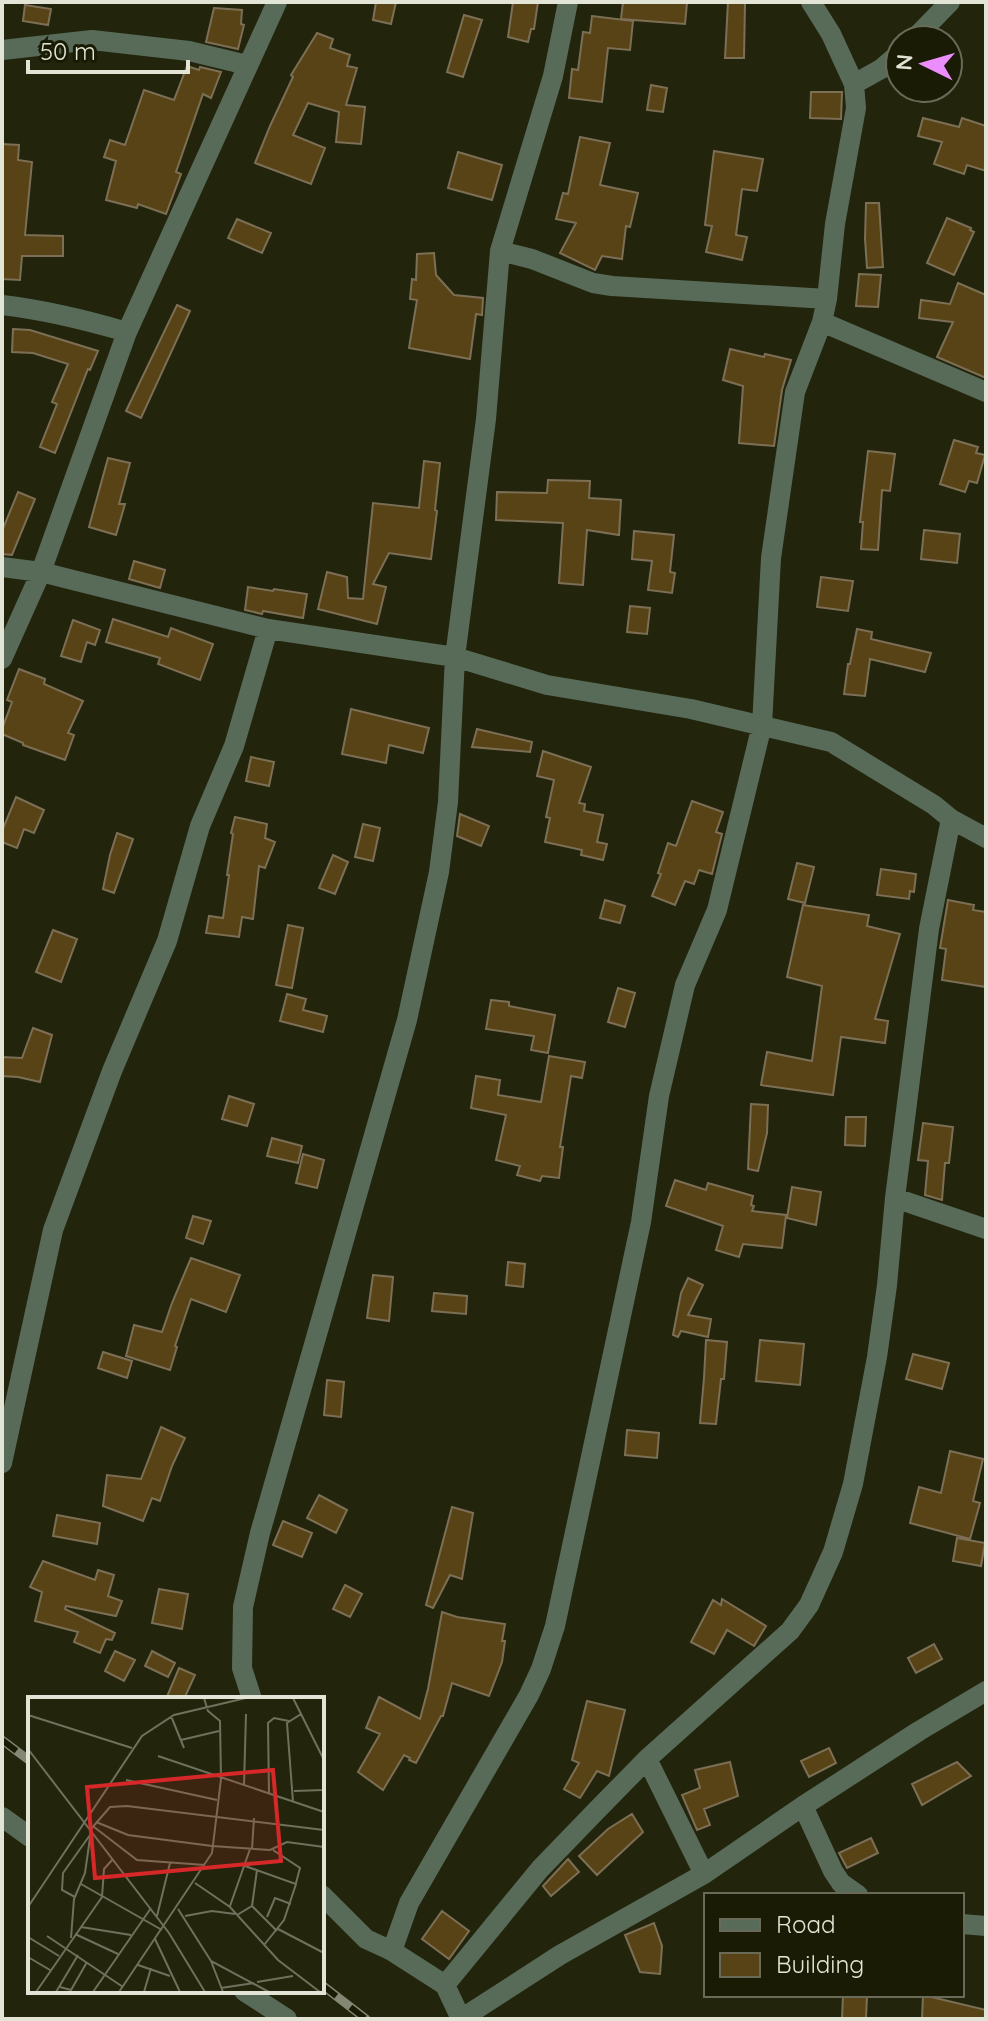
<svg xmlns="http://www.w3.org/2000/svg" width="988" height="2021" viewBox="0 0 988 2021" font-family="Quicksand,sans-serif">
  <rect width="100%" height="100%" fill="#22250c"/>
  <!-- building -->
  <path fill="#574316" stroke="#7c6f55" stroke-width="2" d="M376 2H396L391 24 373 20Z
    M513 2H538L534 29H531L528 42 508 37Z
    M623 2 687 3 685 24 621 19Z
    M728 2H745L744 58H725Z
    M25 5 51 9 48 25 23 21Z
    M214 8 242 10 241 24 244 25 238 49 206 42Z
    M464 15 482 20 463 77 447 72Z
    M592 16 633 21 630 50 608 48 602 102 569 98 572 69 578 70 583 32 590 33Z
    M317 33 333 39 330 48 350 55 347 66 357 68 346 105 365 107 361 144 336 142 339 112 308 103 293 135 325 148 311 184 255 163 270 126 293 77 291 75Z
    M187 66 199 70 200 67 221 72 211 98 203 94 176 172 181 174 166 214 138 204 137 208 106 200 116 161 104 157 110 140 125 145 144 90 174 100Z
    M651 85 667 88 663 112 647 110Z
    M811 92H842L841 119 810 118Z
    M923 118 959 127 962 118 986 126V171L967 165 964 174 934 164 942 142 918 136Z
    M580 137 610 143 600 185 638 193 630 227 626 226 622 259 602 256 595 270 560 253 576 223 556 219 563 193 568 194Z
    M2 144 19 145 18 160 32 162 25 235 63 236V256H22L20 280 2 279Z
    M714 151 763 159 757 191 742 189 736 235 747 237 742 260 706 252 712 226 705 225Z
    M458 152 502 165 492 200 448 188Z
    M866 203H879L883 267 867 268 865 239Z
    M947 218 971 228 970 230 974 232 954 275 927 263Z
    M237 219 271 233 262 253 228 238Z
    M434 253 436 275 454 295 483 298 482 315 476 314 470 359 409 348 417 300 410 299 412 279 416 280 417 254Z
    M859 274 881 275 878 307 856 306Z
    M958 283 986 295V378L937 357 953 322 919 318 921 300 950 304Z
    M177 305 190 311 141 418 126 411Z
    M13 329 30 330 98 351 90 370 88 369 55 453 40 447 57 404 52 402 68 364 33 353 12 352Z
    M730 349 764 357 765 354 791 360 782 390 774 446 739 443 743 386 723 380Z
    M954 440 978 447 976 453 985 455 977 483 969 481 965 492 940 484Z
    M868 451 895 454 890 491 882 490 878 550 861 549 863 522H860Z
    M108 458 130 463 119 504H125L116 535 89 527Z
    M424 461 440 463 435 510 437 511 431 559 389 553 373 584 386 587 377 624 318 609 327 572 347 577 348 598 363 599 373 503 419 508Z
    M548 480 590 481 589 498 621 500 619 535 587 530 583 585 559 583 563 523 496 520 497 492 547 493Z
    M18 492 35 499 12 555 2 554V531Z
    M924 530 960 534 957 563 921 559Z
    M634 531 674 535 670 572 675 573 672 593 648 590 652 561 632 559Z
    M134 561 165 570 160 588 129 579Z
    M821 577 853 581 848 611 817 607Z
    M248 587 273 591 274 589 307 594 303 618 263 611 262 614 245 610Z
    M630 606 650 608 647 634 627 632Z
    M113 619 168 637 171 628 213 644 200 680 158 664 160 658 106 642Z
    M73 620 100 630 95 645 87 642 81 662 61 656Z
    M857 629 872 632 871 639 931 653 925 672 870 659 865 696 844 694 848 664H850Z
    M19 669 45 679 44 684 83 701 68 733 74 735 65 760 23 745V743L2 734V729L12 702 7 700Z
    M351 709 429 728 423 753 389 745 386 763 342 754Z
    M477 729 532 742 530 752 472 747Z
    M543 751 591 767 579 803 585 804 584 811 603 815 597 842 607 844 603 860 581 855 582 850 545 842 550 818 546 817 554 780 537 776Z
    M251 757 274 762 269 786 246 781Z
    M16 797 44 810 34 833 24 829 17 848 2 842V831Z
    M692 801 723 812 716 832 722 834 712 874 699 870 694 884 685 881 675 905 652 896 661 874 658 873 668 843 676 846Z
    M460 814 489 826 481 846 457 836Z
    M235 817 267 824 265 838 275 842 265 868 259 866 253 919 242 917 239 937 206 933 209 916 223 918 229 875H227L233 834 231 833Z
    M363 824 380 828 373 861 355 857Z
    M117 833 133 839 114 893 103 889 110 855Z
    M333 855 348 862 335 894 319 888Z
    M797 863 814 867 805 903 788 899Z
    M881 869 916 874 914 892 910 891 909 899 877 895Z
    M605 900 625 906 620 923 600 918Z
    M948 900 974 905 973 910 986 912V987L942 980 946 949 940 948Z
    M803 905 869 915 867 926 900 934 875 1019 888 1021 885 1043 841 1037 833 1095 761 1085 767 1052 812 1061 822 986 787 977Z
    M288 925 303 928 292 988 276 985Z
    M53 930 77 939 61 982 36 972Z
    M618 988 635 993 625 1027 608 1022Z
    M287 994 306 999 303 1010 327 1016 323 1032 280 1021Z
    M491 1000 509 1002V1006L555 1015 548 1053 531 1050 534 1036 486 1029Z
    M33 1028 52 1035 40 1082 18 1077 2 1076V1057L22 1058Z
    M549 1056 585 1062 582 1078 571 1076 560 1147H563L559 1178 542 1176 540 1181 517 1175 520 1166 496 1160 506 1115 471 1108 476 1076 500 1080 498 1095 541 1102Z
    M229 1096 254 1104 247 1126 222 1119Z
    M751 1104 768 1105 767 1133 758 1171 748 1169Z
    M846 1117H866L865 1146 845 1145Z
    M923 1123 953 1127 949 1163H945L942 1200 925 1195 928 1161 918 1160Z
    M272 1138 302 1146 298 1163 267 1156Z
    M303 1154 324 1160 317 1188 296 1183Z
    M675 1180 706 1190 708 1183 753 1196 751 1205 754 1206 752 1211 786 1215 782 1248 743 1244 739 1257 716 1250 723 1226 666 1206Z
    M792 1187 821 1192 816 1225 787 1218Z
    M193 1216 211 1221 203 1244 186 1238Z
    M191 1258 240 1275 226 1312 191 1299 175 1346 177 1347 170 1370 126 1356 134 1325 162 1332 172 1303Z
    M508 1262 525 1264 523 1287 506 1285Z
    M373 1275 393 1277 389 1321 367 1318Z
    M688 1278 703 1285 688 1315 711 1319 708 1337 681 1331 678 1337 673 1335 681 1293Z
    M434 1293 467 1296 466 1314 432 1311Z
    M706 1340 727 1342 724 1379H721L716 1424 700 1423 704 1378Z
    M760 1340 804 1344 800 1385 756 1381Z
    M103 1352 132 1361 127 1378 98 1368Z
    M913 1354 949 1363 942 1389 906 1379Z
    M327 1380 344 1382 341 1417 324 1415Z
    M161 1427 185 1438 172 1466 160 1501 152 1498 143 1521 103 1506 107 1475 141 1479Z
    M627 1430 659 1433 657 1458 625 1455Z
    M950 1451 983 1459 973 1501 980 1503 970 1539 910 1523 919 1487 941 1493Z
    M319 1495 347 1510 336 1533 307 1518Z
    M452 1507 473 1513 462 1579 450 1575 433 1608 426 1605Z
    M57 1515 100 1523 97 1544 53 1536Z
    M283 1521 312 1533 302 1557 273 1545Z
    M957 1538 985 1543 981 1566 953 1561Z
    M43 1561 95 1580 98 1570 114 1575 108 1596 122 1601 116 1616 66 1606 65 1609 115 1633 112 1640 106 1639 100 1653 74 1642 78 1632 35 1621 42 1592 30 1587Z
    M345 1585 362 1594 350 1617 333 1609Z
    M159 1589 188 1594 182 1629 152 1623Z
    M722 1599 766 1626 754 1646 727 1630 714 1654 691 1642 713 1600 721 1605Z
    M442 1612 457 1617 505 1624 502 1641H505L502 1662 489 1696 452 1683 443 1716H441L416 1763 409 1760 410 1758 404 1755 383 1790 358 1772 380 1734 366 1728 379 1697 420 1719 428 1689Z
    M934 1644 942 1659 916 1673 908 1658Z
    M115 1651 135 1660 124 1681 105 1671Z
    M152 1651 175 1663 168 1677 145 1666Z
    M179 1668 195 1675 184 1699H166Z
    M587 1701 625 1710 609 1776 597 1771 580 1798 564 1789 579 1763 572 1760Z
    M829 1748 836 1763 809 1777 801 1761Z
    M730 1762 738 1796 704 1809 710 1825 697 1830 682 1795 700 1788 695 1770Z
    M957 1762 971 1776 922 1805 912 1784Z
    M632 1814 643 1832 597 1875 579 1856 608 1829Z
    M871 1838 878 1853 847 1868 839 1853Z
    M568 1859 579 1872 551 1896 543 1886Z
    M442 1911 469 1931 449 1959 422 1939Z
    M654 1923 662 1946 660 1974 640 1972 625 1935Z
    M843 1995H867L866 2019H842Z
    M923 1995 986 2010V2019H922Z"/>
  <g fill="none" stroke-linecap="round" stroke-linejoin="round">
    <!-- street -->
    <path stroke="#586b59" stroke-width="20" d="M913 40 950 2
      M2 50 92 40 189 51 247 65
      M854 84 881 69 900 53
      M500 251 532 259 593 283 612 286 827 299
      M2 305C45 310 86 320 127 332
      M822 322 986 392
      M2 567 41 572 268 629 455 657 547 685 691 709 831 742 934 805 951 819 986 838
      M2 659 41 572 127 332 277 2
      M895 1198 986 1229
      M2 1463 53 1230 112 1071 167 941 200 826 234 746 268 629
      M252 1699 242 1668 243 1607 260 1533 407 1020 439 872 448 802 455 657 486 419 500 251 553 76 568 2
      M647 1759 704 1874
      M803 1806 833 1871 841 1883 858 1895
      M2 1817 30 1837
      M322 1895 366 1939 392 1951 445 1985 461 2019
      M962 1924 986 1926
      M392 1951 409 1903 529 1695 541 1669 555 1626 641 1222 659 1096 685 985 717 910 762 725 771 558 795 392 822 322 827 299 835 224 856 108 854 84 831 34 811 2
      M445 1985 540 1869 597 1810 647 1759 790 1631 809 1605 833 1552 853 1484 877 1357 887 1285 895 1198 929 929 951 819
      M244 1991 287 2019
      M461 2019 560 1955 704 1874 803 1806 919 1731 986 1691"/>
    <defs>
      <path id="rail" d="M2 1740 30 1761
        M322 1985 366 2019"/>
    </defs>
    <!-- rail casing -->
    <use href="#rail" stroke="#848773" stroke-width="9"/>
    <!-- rail -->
    <use href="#rail" stroke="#191b04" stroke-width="6" stroke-dasharray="18" stroke-linecap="butt"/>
  </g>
  <!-- overview -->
  <g transform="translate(28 1697)">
    <rect width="296" height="296" fill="#22250c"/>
    <path fill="none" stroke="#6f715c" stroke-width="2" d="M265 1 296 63M0 18 104 51M143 19 156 51M153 43 191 34M0 52 141 236 177 295M130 59 296 115M98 83 189 103M216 88 218 17M266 94 296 93M241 97 240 26 246 21 261 24M265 105 259 26 273 17M68 125 100 138 184 149 242 153 259 145 296 150M66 130 109 163 177 168M63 132 82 110 99 109 296 133M224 152 226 121M245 153 272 171 268 186M217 169 268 187 256 223 236 248M167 186 202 210 250 263 292 295M53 187 134 233M47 200 34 193 35 176 62 138M202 209 222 152M224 209 229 173M0 210 114 39 146 18 218 1M150 212 183 264 241 295M209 218 224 209 249 234M129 219 142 166M157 219 184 214 207 217M239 220 247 201 263 207M53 230 103 238M250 232 296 256M47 237 90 257M19 239 95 290M0 240 31 259M43 241 46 202 57 176 63 134M127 242 152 295M0 260 22 273M183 264 195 295M110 268 142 279M229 285 265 279M32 290 43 293 59 265M193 291 226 286M8 295 74 200 76 172 85 162M28 295 50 258M65 295 123 211M91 295 184 156 193 82 192 24 180 14 176 1M116 295 123 271"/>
    <path fill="#d62828" fill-opacity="0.15" stroke="#d62828" stroke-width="4" d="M245 73 253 164 67 181 59 90Z"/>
    <rect width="296" height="296" fill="none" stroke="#e2e4d5" stroke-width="4"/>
  </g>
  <!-- border -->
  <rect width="988" height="2021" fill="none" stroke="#e2e4d5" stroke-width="8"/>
  <!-- legend -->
  <rect x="704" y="1893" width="260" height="104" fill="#191b04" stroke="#696b58" stroke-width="2"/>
  <rect x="720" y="1919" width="40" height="12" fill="#586b59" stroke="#696b58" stroke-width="2"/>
  <text x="776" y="1933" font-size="24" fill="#e2e4d5">Road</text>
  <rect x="720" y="1953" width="40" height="24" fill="#574316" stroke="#696b58" stroke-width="2"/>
  <text x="776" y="1973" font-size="24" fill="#e2e4d5">Building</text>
  <!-- north arrow -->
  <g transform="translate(924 64) rotate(275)"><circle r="38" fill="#191b04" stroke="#696b58" stroke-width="2"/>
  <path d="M0-6L14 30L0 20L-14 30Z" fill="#eb8dfc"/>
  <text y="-12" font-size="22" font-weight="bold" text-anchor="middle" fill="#e2e4d5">N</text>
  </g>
  <!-- scale -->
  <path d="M28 60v12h160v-12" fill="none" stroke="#e2e4d5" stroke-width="4"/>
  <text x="40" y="60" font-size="24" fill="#e2e4d5" stroke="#191b04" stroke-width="6" paint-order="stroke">50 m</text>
</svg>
